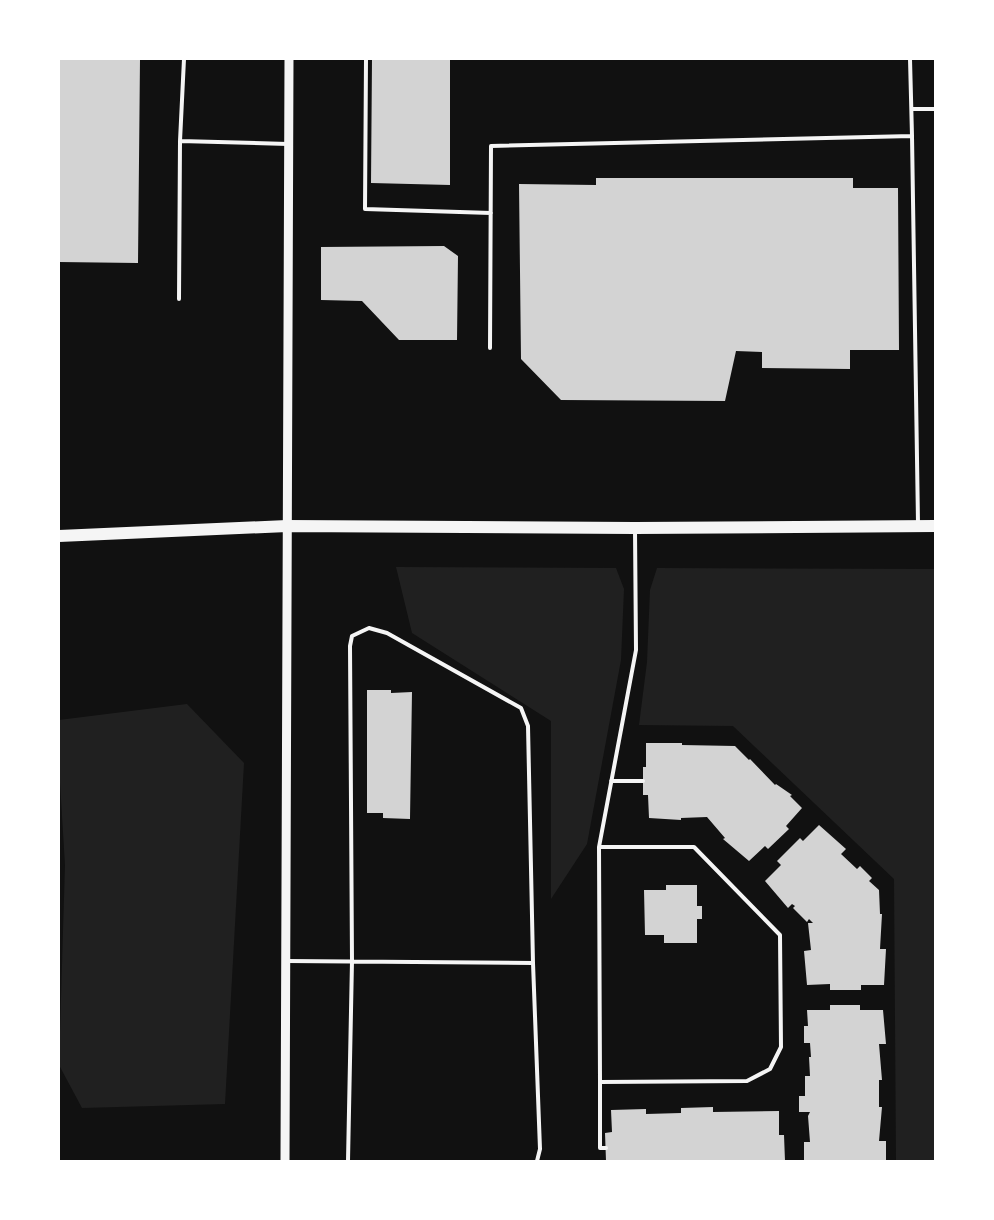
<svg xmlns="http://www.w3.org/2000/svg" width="994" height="1220" viewBox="0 0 994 1220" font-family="Montserrat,sans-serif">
  <rect width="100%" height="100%" fill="#111"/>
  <!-- green -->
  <path fill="#202020" d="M396 567 616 568 624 589 621 660 587 844 551 899V721L412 633Z
    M657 568 935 569V1161H896L894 879 733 726 639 725 647 662 650 590Z
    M187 704 244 763 225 1104 82 1108 59 1065 65 865 59 766V720Z"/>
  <!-- building -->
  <path fill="#d3d3d3" d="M59 59H140L138 263 59 262Z
    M372 59H450V185L371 183Z
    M596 178H853V188H898L899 350H850V369L762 368V352L736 351 725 401 561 400 521 359 519 184 596 185Z
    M444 246 458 256 457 340H399L362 301 321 300V247Z
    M367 690H391V693L412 692 410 819 383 818V813H367Z
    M646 743H682V745L735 746 749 760 750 759 775 785 776 784 792 795 790 796 802 808 786 826 789 829 768 849 765 846 749 861 723 839 725 838 707 817 681 818V820L649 818 648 795H643V767H646Z
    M819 825 846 849 841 854 857 869 860 866 872 878 869 881 879 890 880 914H882L880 949H886L884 985H861V990H830V984L807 985 804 951 811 950 808 923H813L809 919 807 922 793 908 795 906 792 904 788 908 765 881 781 865 777 861 800 838 803 841Z
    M666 885H697V906H702V919H697V943H664V935H645L644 890H666Z
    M830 1005H860V1010H883L886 1044H879L882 1080H879V1107H882L879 1141H886V1160L883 1161 804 1160V1142H810L808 1116 810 1112H799V1096H805V1076H810L809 1057H811L810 1043H804V1026H808L807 1010H830Z
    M713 1107V1112L779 1111V1135H784L785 1161H606L605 1133 612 1132 611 1110 646 1109V1114L681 1113V1108Z"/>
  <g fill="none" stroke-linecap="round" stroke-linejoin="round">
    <!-- service -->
    <path stroke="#f5f5f5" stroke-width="4" d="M366 59 365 209 491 213
      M910 59 912 136
      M912 109H935
      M180 141 288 144
      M179 299 180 141 184 59
      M490 348 491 146 912 136 918 523
      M611 781H643
      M599 847H694L780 935 781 1047 770 1069 747 1081 600 1082 599 847 636 650 635 530
      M287 961 533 963
      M600 1082V1148H606
      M348 1161 352 961 350 646 352 636 369 628 387 633 521 708 528 726 533 963 540 1149 537 1161"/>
    <!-- tertiary -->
    <path stroke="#f5f5f5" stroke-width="9" d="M285 1161 289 59"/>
    <!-- primary -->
    <path stroke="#f5f5f5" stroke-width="12" d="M59 536 287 526 635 528 935 526"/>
  </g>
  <!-- border -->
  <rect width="994" height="1220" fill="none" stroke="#ffffff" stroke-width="120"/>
</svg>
